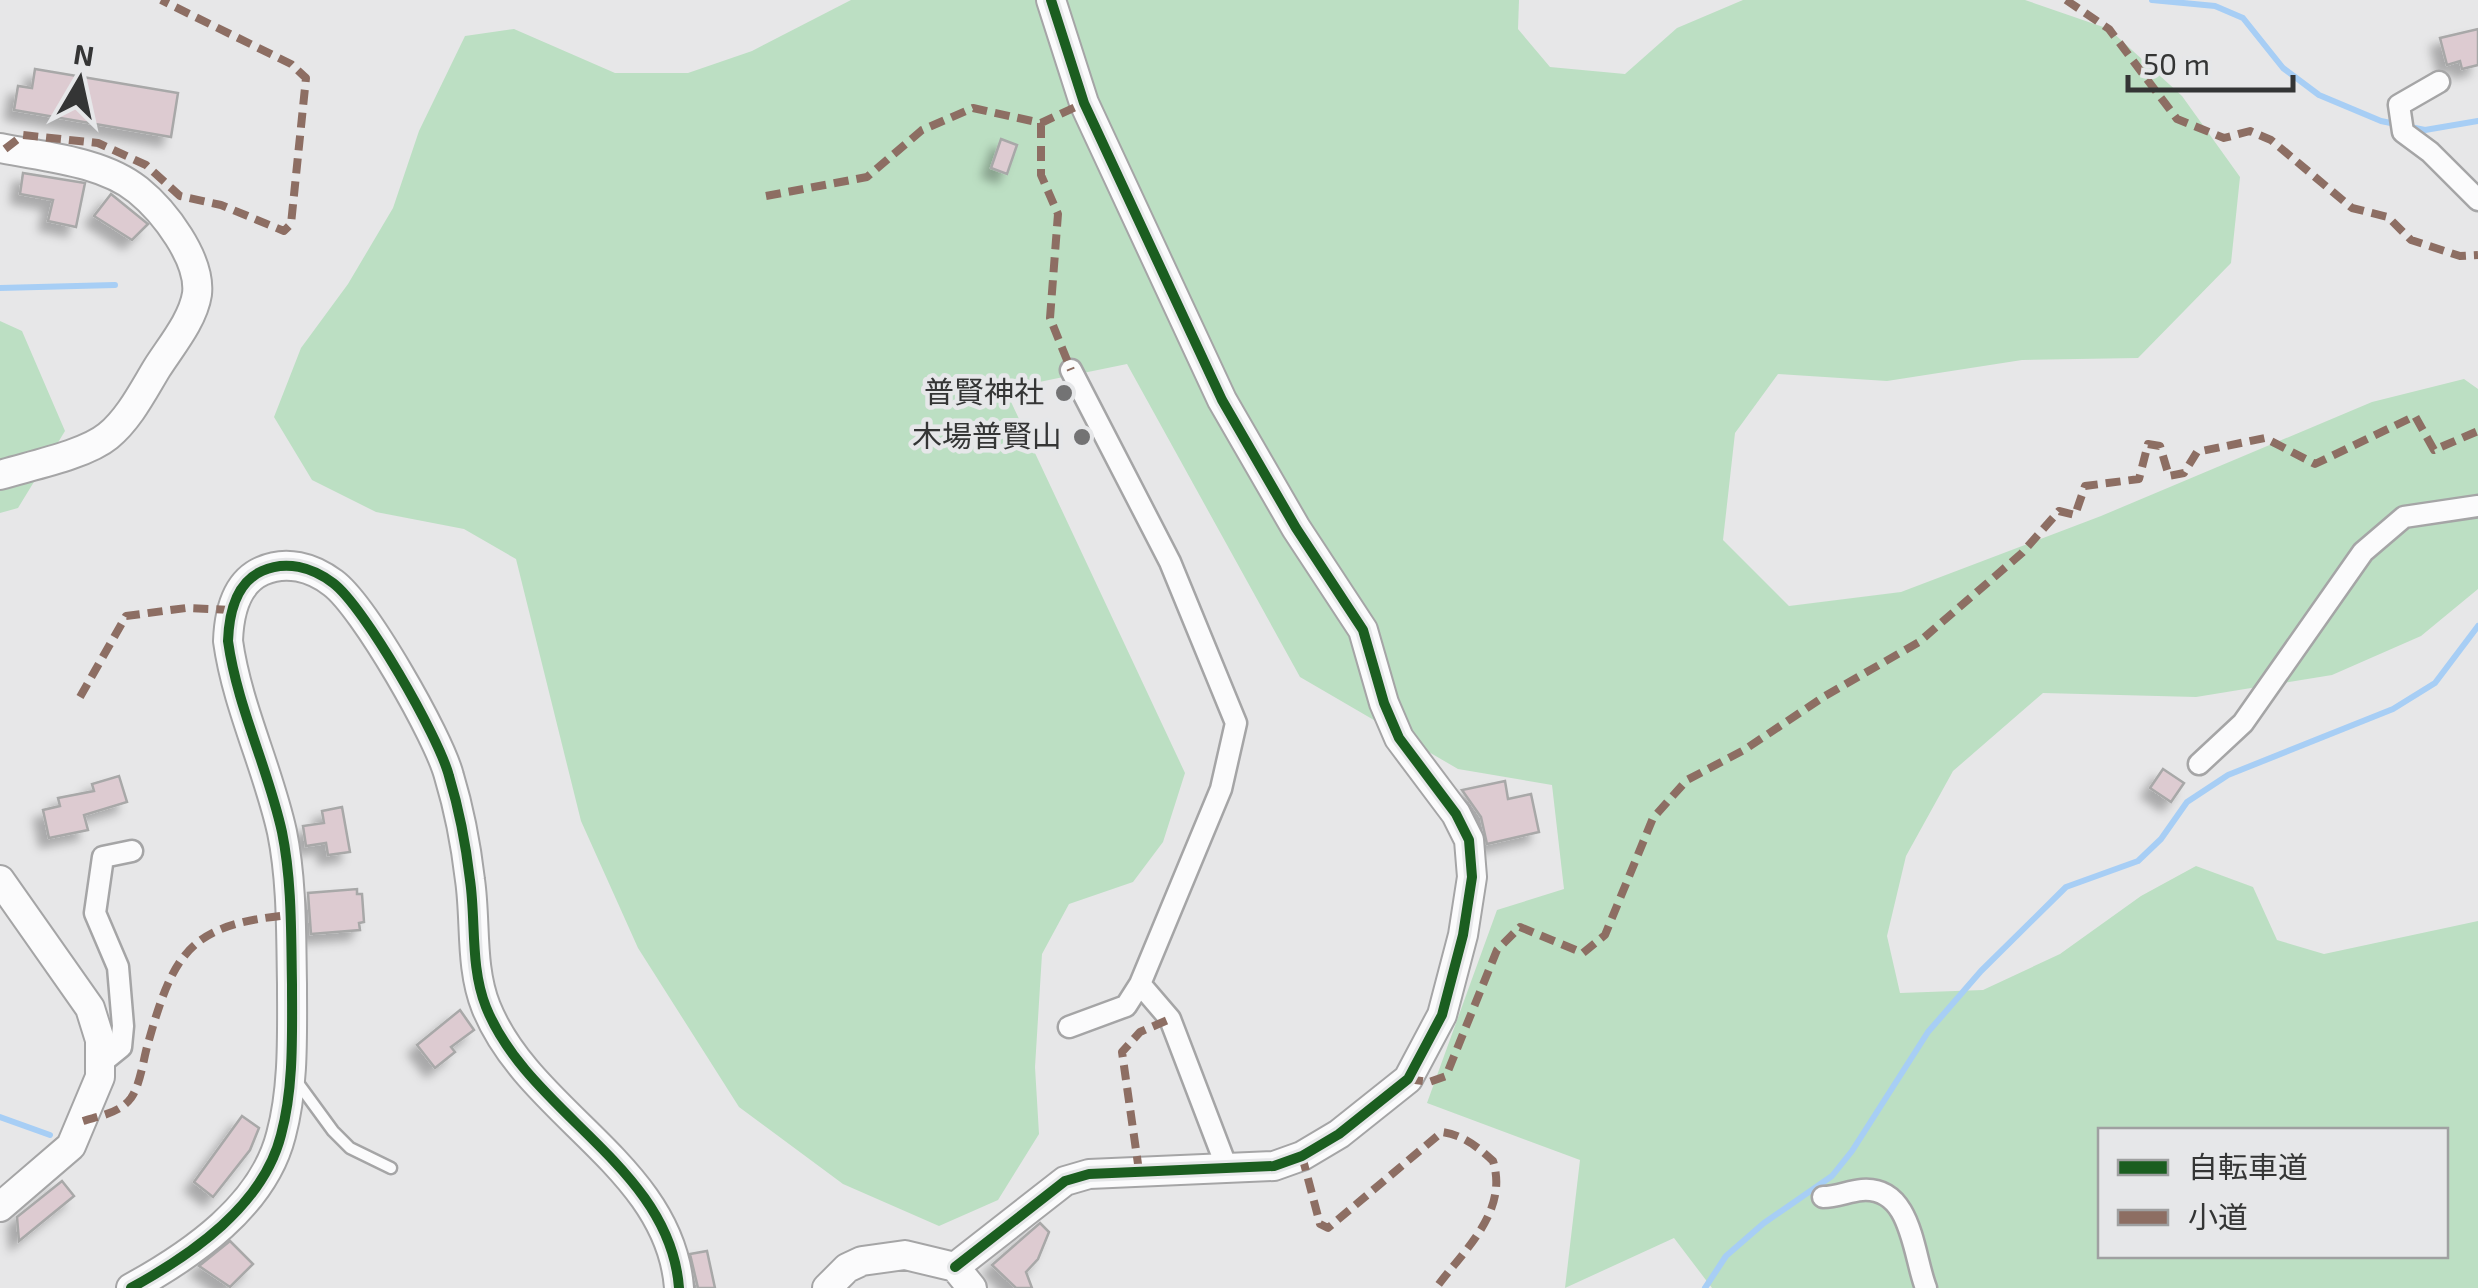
<svg xmlns="http://www.w3.org/2000/svg" width="2478" height="1288" viewBox="0 0 2478 1288" font-family="'Exo 2','Noto Sans JP',sans-serif">
  <defs>
    <filter id="shadow"><feDropShadow dx="-9" dy="9" stdDeviation="5" flood-color="#0004"/></filter>
  </defs>
  <rect width="100%" height="100%" fill="#e7e7e8"/>
  <!-- green -->
  <path fill="#bcdfc3" fill-rule="evenodd" d="M851 0H1519L1518 29 1550 67 1625 74 1677 28 1743 0H2025L2109 29 2182 96 2240 177 2231 263 2138 358 2022 360 1887 381 1778 374 1735 433 1723 540 1789 606 1901 592 2101 516 2372 402 2464 379 2478 389V589L2421 636 2332 675 2196 697 2043 693 1953 771 1906 856 1887 936 1900 993 1983 990 2060 954 2141 896 2196 866 2253 887 2277 940 2324 954 2478 921V1288H1712L1674 1238 1565 1288 1580 1160 1427 1103 1497 910 1564 889 1552 785 1458 769 1300 677 1127 364 1005 389 1185 773 1163 842 1133 882 1069 904 1042 954 1035 1067 1039 1134 998 1200 939 1226 843 1184 739 1107 638 948 581 821 516 559 464 529 376 512 312 480 274 417 301 348 348 284 393 208 419 131 465 36 514 29 615 73H688L752 51ZM2100 1130H2446V1256H2100Z
    M0 321 22 331 65 431 18 508 0 513Z"/>
  <g fill="none" stroke-linecap="round" stroke-linejoin="round">
    <!-- stream -->
    <path stroke="#a7cef5" stroke-width="6" d="M2152 0 2215 6 2243 18 2283 68 2319 95 2381 121 2425 130 2478 121
      M0 288 115 285
      M0 1117 50 1135
      M1705 1288 1726 1256 1764 1223 1832 1176 1852 1151 1928 1032 1981 971 2066 887 2138 861 2161 839 2187 802 2228 775 2393 709 2435 683 2478 626"/>
  </g>
  <!-- building -->
  <path fill="#ddcbd1" stroke="#a8a8a8" stroke-width="2.5" filter="url(#shadow)" d="M2478 29V65L2462 69 2460 61 2447 65 2440 38Z
    M35 69 178 93 171 137 14 110 18 86 32 88Z
    M1001 139 1017 145 1007 174 991 168Z
    M23 173 85 183 76 227 48 221 53 200 20 194Z
    M111 194 148 224 132 240 94 216Z
    M2163 769 2184 783 2171 802 2150 788Z
    M119 776 127 802 84 815 88 830 49 838 43 810 60 806 58 798 94 791 92 784Z
    M1505 781 1508 799 1531 794 1539 832 1487 844 1481 817 1462 790Z
    M342 807 350 852 328 855 326 843 306 846 303 826 324 823 322 811Z
    M357 889V894H362L364 922 359 923 360 930 311 934 308 893Z
    M460 1010 474 1030 451 1047 455 1052 435 1068 417 1045Z
    M242 1116 259 1128 250 1150 213 1197 194 1182Z
    M62 1181 74 1196 19 1241 17 1217Z
    M1040 1223 1049 1232 1038 1259 1026 1272 1032 1288H1016L992 1265Z
    M230 1241 253 1264 230 1287 199 1266Z
    M707 1251 715 1288H698L690 1254Z"/>
  <g fill="none" stroke-linecap="round" stroke-linejoin="round">
    <defs>
      <path id="lane" d="M295 1079 333 1131 350 1148 391 1168"/>
      <path id="street" d="M2439 82 2399 105 2403 132 2430 152 2478 200
        M1071 370 1170 562 1236 723 1221 789 1140 984 1170 1019 1227 1168
        M2199 764 2243 723 2363 552 2404 517 2478 506
        M1069 1027 1126 1006 1140 984
        M100 1064 121 1047 123 1026 118 967 95 913 103 857 132 851
        M1823 1197C1837 1197 1849 1191 1862 1190 1912 1186 1913 1255 1926 1288"/>
      <path id="secondary" d="M0 148C44 157 102 161 138 190 164 211 201 259 197 294 193 320 171 346 157 368 143 391 129 419 108 436 85 455 29 466 0 475
        M0 880 90 1008 100 1040V1077L71 1146 0 1207
        M955 1267 1065 1181 1089 1174 1274 1166 1302 1156 1339 1134 1408 1079 1442 1015 1463 935 1472 877 1469 840 1456 814 1399 738 1384 703 1363 630 1296 528 1222 400 1084 103 1051 0
        M131 1288C191 1255 263 1206 281 1135 294 1087 292 1033 292 984 291 933 292 881 282 832 268 768 237 706 228 641 229 614 235 583 262 571 286 560 312 567 333 583 364 606 439 737 449 776 459 809 466 846 470 880 476 921 470 967 486 1007 529 1114 670 1166 679 1288
        M827 1288 847 1268 862 1261 905 1255 955 1267 972 1288"/>
    </defs>
    <!-- lane casing -->
    <use href="#lane" stroke="#a5a5a6" stroke-width="15"/>
    <!-- street casing -->
    <use href="#street" stroke="#a5a5a6" stroke-width="25"/>
    <!-- secondary casing -->
    <use href="#secondary" stroke="#a5a5a6" stroke-width="32"/>
    <!-- lane -->
    <use href="#lane" stroke="#fbfbfc" stroke-width="10"/>
    <!-- street -->
    <use href="#street" stroke="#fbfbfc" stroke-width="20"/>
    <!-- secondary -->
    <use href="#secondary" stroke="#fbfbfc" stroke-width="28"/>
    <!-- quiet -->
    <path stroke="#8d6e63" stroke-width="8" stroke-dasharray="15 8" stroke-linecap="butt" d="M2066 0 2109 29 2177 119 2224 138 2250 131 2271 140 2352 208 2388 217 2411 240 2460 256 2478 255
      M1041 123V175L1058 214 1050 318 1071 370
      M5 149 23 135 98 143 146 165 180 196 221 205 284 231 291 224 306 78 291 64 161 0
      M766 196 867 177 922 130 973 108 1041 123 1084 103
      M80 697 126 616 186 608 232 610
      M1408 1079 1429 1082 1446 1076 1497 950 1520 927 1583 953 1605 935 1653 818 1687 780 1744 750 1825 696 1919 642 2022 553 2059 511 2075 515 2085 486 2139 479 2148 444 2160 446 2169 476 2184 473 2197 452 2265 438 2315 464 2415 416 2434 450 2478 431
      M83 1121C99 1116 120 1113 131 1098 140 1085 143 1062 147 1047 173 954 188 924 290 915
      M1302 1156 1320 1224 1328 1228 1442 1132C1463 1135 1478 1147 1493 1161 1509 1212 1463 1251 1436 1288
      M1139 1171 1122 1052 1140 1032 1170 1019"/>
    <defs>
      <path id="cycleway" d="M955 1267 1065 1181 1089 1174 1274 1166 1302 1156 1339 1134 1408 1079 1442 1015 1463 935 1472 877 1469 840 1456 814 1399 738 1384 703 1363 630 1296 528 1222 400 1084 103 1051 0
        M131 1288C191 1255 263 1206 281 1135 294 1087 292 1033 292 984 291 933 292 881 282 832 268 768 237 706 228 641 229 614 235 583 262 571 286 560 312 567 333 583 364 606 439 737 449 776 459 809 466 846 470 880 476 921 470 967 486 1007 529 1114 670 1166 679 1288"/>
    </defs>
    <!-- cycleway casing -->
    <use href="#cycleway" stroke="#e6e7e9" stroke-width="16"/>
    <!-- cycleway -->
    <use href="#cycleway" stroke="#1b5e20" stroke-width="10"/>
  </g>
  <!-- markers -->
  <g fill="#737374" stroke="#e6e7e9" stroke-width="4">
    <circle cx="1064" cy="393" r="10"/>
    <circle cx="1082" cy="437" r="10"/>
  </g>
  <g text-anchor="middle" stroke-width="9" stroke-linejoin="round" paint-order="stroke">
    <!-- poi labels -->
    <g font-size="30" fill="#343535" stroke="#e6e7e9" text-anchor="end">
      <text x="1044" y="403">普賢神社</text>
      <text x="1062" y="447">木場普賢山</text>
    </g>
  </g>
  <!-- legend -->
  <rect x="2098" y="1128" width="350" height="130" fill="#e6e7e9" stroke="#9fa0a1" stroke-width="2.5"/>
  <rect x="2118" y="1160" width="50" height="15" fill="#1b5e20" stroke="#9fa0a1" stroke-width="2.5"/>
  <text x="2188" y="1178" font-size="30" fill="#343535">自転車道</text>
  <rect x="2118" y="1210" width="50" height="15" fill="#8d6e63" stroke="#9fa0a1" stroke-width="2.5"/>
  <text x="2188" y="1228" font-size="30" fill="#343535">小道</text>
  <!-- north arrow -->
  <g transform="translate(80 80) rotate(9)" stroke="#e6e7e9" stroke-width="8" paint-order="stroke">
  <path d="M0-8L18 38L0 25L-18 38Z" fill="#343535"/>
  <text y="-15" font-size="28" font-weight="bold" text-anchor="middle" fill="#343535">N</text>
  </g>
  <!-- scale -->
  <path d="M2128 75v15h165v-15" fill="none" stroke="#343535" stroke-width="5"/>
  <text x="2143" y="75" font-size="30" fill="#343535" stroke="#e6e7e9" stroke-width="8" paint-order="stroke">50 m</text>
</svg>
